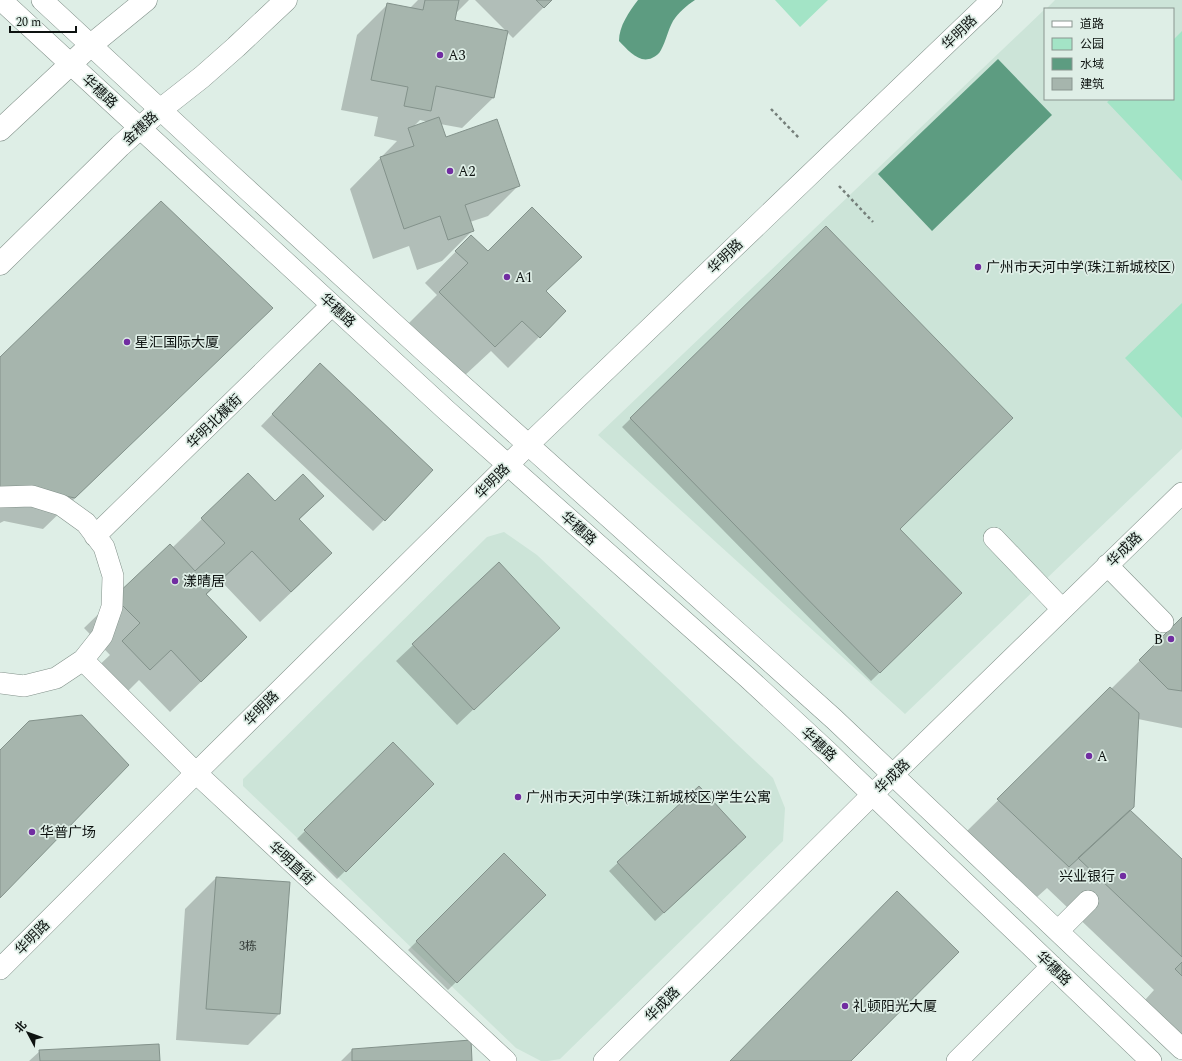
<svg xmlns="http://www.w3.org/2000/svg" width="1182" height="1061" viewBox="0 0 1182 1061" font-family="Spectral,'Noto Sans SC',serif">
  <rect width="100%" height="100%" fill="#deeee6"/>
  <!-- built -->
  <path fill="#cce4d8" d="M1055 0H1182V449L905 714 598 435 1045 9V99H1173V9H1046Z
    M504 532 537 555 773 778 785 808 783 841 560 1059 548 1061H541L516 1048 243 786V779L487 537Z"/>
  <!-- green -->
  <path fill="#a3e4c6" d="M775 0H828L800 27Z
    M1182 31V181L1107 102 1111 99H1173V40Z
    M1182 303V418L1125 358Z"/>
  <!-- water -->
  <path fill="#5d9c81" d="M638 0H695C686 6 679 12 673 21 668 30 666 41 661 50 659 54 656 56 652 58 639 64 628 50 619 41 619 26 629 12 638 0Z
    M998 59 1052 115 932 231 878 174Z"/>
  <!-- shadow -->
  <path fill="#0003" fill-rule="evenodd" d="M418 0H469L455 14 453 21 493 98 462 128 440 124 445 138 519 185 488 216 470 222 473 230 442 261 417 270 409 246 373 259 350 189 397 141 374 136 378 117 341 110 357 35 388 4 409 9ZM420 120 429 122 413 127Z
    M475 0H551L513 38Z
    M826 228 899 529 961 593 871 681 622 427Z
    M471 236 488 253 545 291 565 311 508 368 491 351 463 377 409 323 437 295 425 283Z
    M241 338 43 529 4 521 0 523V358Z
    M309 376 384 520 373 531 261 426Z
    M248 474 275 503 323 496 299 520 300 584 260 622 221 581 206 595 215 668 170 712 139 680 119 700 92 672 110 655 84 628 115 598 172 548Z
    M499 564 559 628 457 725 396 661Z
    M1182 619V728L1138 719 1129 810 1182 860V1036L1145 1000 1154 990 1047 888 1037 897 967 831Z
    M393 743 433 784 337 879 297 839Z
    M699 787 737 846 655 921 609 871Z
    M504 855 544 895 448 990 408 950Z
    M216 878 288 882 279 1014 248 1045 176 1040 185 909Z
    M352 1050 471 1061H341Z
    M40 1051 159 1061H29Z"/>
  <!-- building -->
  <path fill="#a6b5ad" stroke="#83928b" d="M425 0H459L455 20 508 31 494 98 436 86 431 111 404 106 408 87 371 80 387 3 423 10Z
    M536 0H552L544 8Z
    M439 117 446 137 497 119 520 186 465 205 474 231 448 240 440 216 404 229 380 157 414 146 408 128Z
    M161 201 273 308 75 498 36 490 0 507V357Z
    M532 207 582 257 546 291 566 311 540 338 522 321 495 347 439 292 468 263 455 251 471 235 488 251Z
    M826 226 1013 418 900 529 962 593 880 673 630 418Z
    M320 363 433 470 385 521 272 414Z
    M248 473 275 501 303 474 324 496 299 519 332 553 291 592 252 551 206 594 247 637 201 682 171 650 150 670 122 641 140 623 114 597 170 544 195 571 225 543 201 518Z
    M499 562 560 628 474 710 412 644Z
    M1182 617V691L1168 689 1139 660Z
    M1110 687 1139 713 1134 807 1069 867 997 799Z
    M82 715 129 765 0 898V750L29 721Z
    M393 742 434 784 346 872 304 830Z
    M699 786 746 837 664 913 617 862Z
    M1130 810 1182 859V957L1078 858Z
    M504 853 546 895 457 983 416 941Z
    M216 877 290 882 280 1014 206 1009Z
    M897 891 959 952 851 1061H730Z
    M1182 962V976L1175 969Z
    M471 1040 472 1061H352V1049Z
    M159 1044 160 1061H40L39 1050Z"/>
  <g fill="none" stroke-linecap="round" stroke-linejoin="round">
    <defs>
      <path id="minor" d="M1 0 446 410 747 677 827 751 1151 1061
        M42 0 218 163 426 353 834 719 1182 1049
        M0 497 32 496 61 505 86 523 104 547 113 576 112 607 102 636 83 660 56 678 24 686 0 683
        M95 536 332 305
        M994 538 1062 609
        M1107 565 1163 622
        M83 660 196 773 506 1061
        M1058 931 1088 901
        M0 969 196 773 528 445 992 0
        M604 1061 879 788 1182 493
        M957 1061 1052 966"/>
      <path id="major" d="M0 130 91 45 146 0
        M0 264 120 146 160 110 202 77 236 47 286 0"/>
    </defs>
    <!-- minor casing -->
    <use href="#minor" stroke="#82918a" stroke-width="22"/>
    <!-- major casing -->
    <use href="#major" stroke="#82918a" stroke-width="23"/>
    <!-- path -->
    <path stroke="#757f7a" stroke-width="2.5" stroke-dasharray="3 3" stroke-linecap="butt" d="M771 109 800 139
      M839 186 873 222"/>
    <!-- minor -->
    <use href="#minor" stroke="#fff" stroke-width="21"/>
    <!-- major -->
    <use href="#major" stroke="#fff" stroke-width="22"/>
  </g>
  <!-- markers -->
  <g fill="#712da1" stroke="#deeee6" stroke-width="1.5">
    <circle cx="440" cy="55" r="4"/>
    <circle cx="450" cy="171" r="4"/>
    <circle cx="978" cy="267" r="4"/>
    <circle cx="507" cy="277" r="4"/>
    <circle cx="127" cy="342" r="4"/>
    <circle cx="175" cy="581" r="4"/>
    <circle cx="1171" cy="639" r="4"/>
    <circle cx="1089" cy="756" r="4"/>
    <circle cx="518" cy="797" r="4"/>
    <circle cx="32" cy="832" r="4"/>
    <circle cx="1123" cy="876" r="4"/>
    <circle cx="845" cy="1006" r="4"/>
  </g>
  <g text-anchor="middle" stroke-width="3.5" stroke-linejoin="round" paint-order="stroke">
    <!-- number labels -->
    <g font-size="12" fill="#333b37">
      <text x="248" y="950">3栋</text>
    </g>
    <!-- street labels -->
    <g font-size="14" fill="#0d1210" stroke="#deeee6">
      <text transform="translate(959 32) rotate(-44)" y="5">华明路</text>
      <text transform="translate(100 91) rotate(43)" y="5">华穗路</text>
      <text transform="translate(140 128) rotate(-42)" y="5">金穗路</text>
      <text transform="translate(725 256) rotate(-44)" y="5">华明路</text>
      <text transform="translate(338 310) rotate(43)" y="5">华穗路</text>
      <text transform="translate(214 421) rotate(-44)" y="5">华明北橫街</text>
      <text transform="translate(492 481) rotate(-45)" y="5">华明路</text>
      <text transform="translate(579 528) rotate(42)" y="5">华穗路</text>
      <text transform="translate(1124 549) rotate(-44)" y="5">华成路</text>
      <text transform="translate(261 708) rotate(-45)" y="5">华明路</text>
      <text transform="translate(819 744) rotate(43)" y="5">华穗路</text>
      <text transform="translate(892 776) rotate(-44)" y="5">华成路</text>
      <text transform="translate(292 863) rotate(43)" y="5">华明直街</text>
      <text transform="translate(32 937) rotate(-45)" y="5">华明路</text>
      <text transform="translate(1054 968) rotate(44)" y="5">华穗路</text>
      <text transform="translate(662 1004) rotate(-45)" y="5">华成路</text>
    </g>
    <!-- poi labels -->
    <g font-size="14" fill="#0d1210" stroke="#deeee6" text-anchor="start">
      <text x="448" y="60">A3</text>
      <text x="458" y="176">A2</text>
      <text x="986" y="272">广州市天河中学(珠江新城校区)</text>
      <text x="515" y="282">A1</text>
      <text x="135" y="347">星汇国际大厦</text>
      <text x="183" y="586">漾晴居</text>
      <text x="1163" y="644" text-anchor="end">B</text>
      <text x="1097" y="761">A</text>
      <text x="526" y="802">广州市天河中学(珠江新城校区)学生公寓</text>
      <text x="40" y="837">华普广场</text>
      <text x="1115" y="881" text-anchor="end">兴业银行</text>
      <text x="853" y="1011">礼顿阳光大厦</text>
    </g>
  </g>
  <!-- legend -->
  <rect x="1044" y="8" width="130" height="92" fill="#deeee6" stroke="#8a9690"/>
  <rect x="1052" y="21" width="20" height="6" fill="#ffffff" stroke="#8a9690"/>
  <text x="1080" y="28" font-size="12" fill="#0d1210">道路</text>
  <rect x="1052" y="38" width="20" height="12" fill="#a3e4c6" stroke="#8a9690"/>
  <text x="1080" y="48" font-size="12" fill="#0d1210">公园</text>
  <rect x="1052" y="58" width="20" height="12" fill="#5d9c81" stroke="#8a9690"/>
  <text x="1080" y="68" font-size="12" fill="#0d1210">水域</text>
  <rect x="1052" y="78" width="20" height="12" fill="#a6b5ad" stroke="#8a9690"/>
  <text x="1080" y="88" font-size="12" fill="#0d1210">建筑</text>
  <!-- north arrow -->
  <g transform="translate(28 1033) rotate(311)" stroke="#deeee6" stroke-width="3" paint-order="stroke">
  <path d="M0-3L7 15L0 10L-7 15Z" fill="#0d1210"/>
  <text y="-6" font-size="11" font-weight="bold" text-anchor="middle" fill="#0d1210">北</text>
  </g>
  <!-- scale -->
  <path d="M10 26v6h66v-6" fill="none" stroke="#0d1210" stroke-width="2"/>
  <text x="16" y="26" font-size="12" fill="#0d1210" stroke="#deeee6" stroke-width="3" paint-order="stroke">20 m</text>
</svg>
